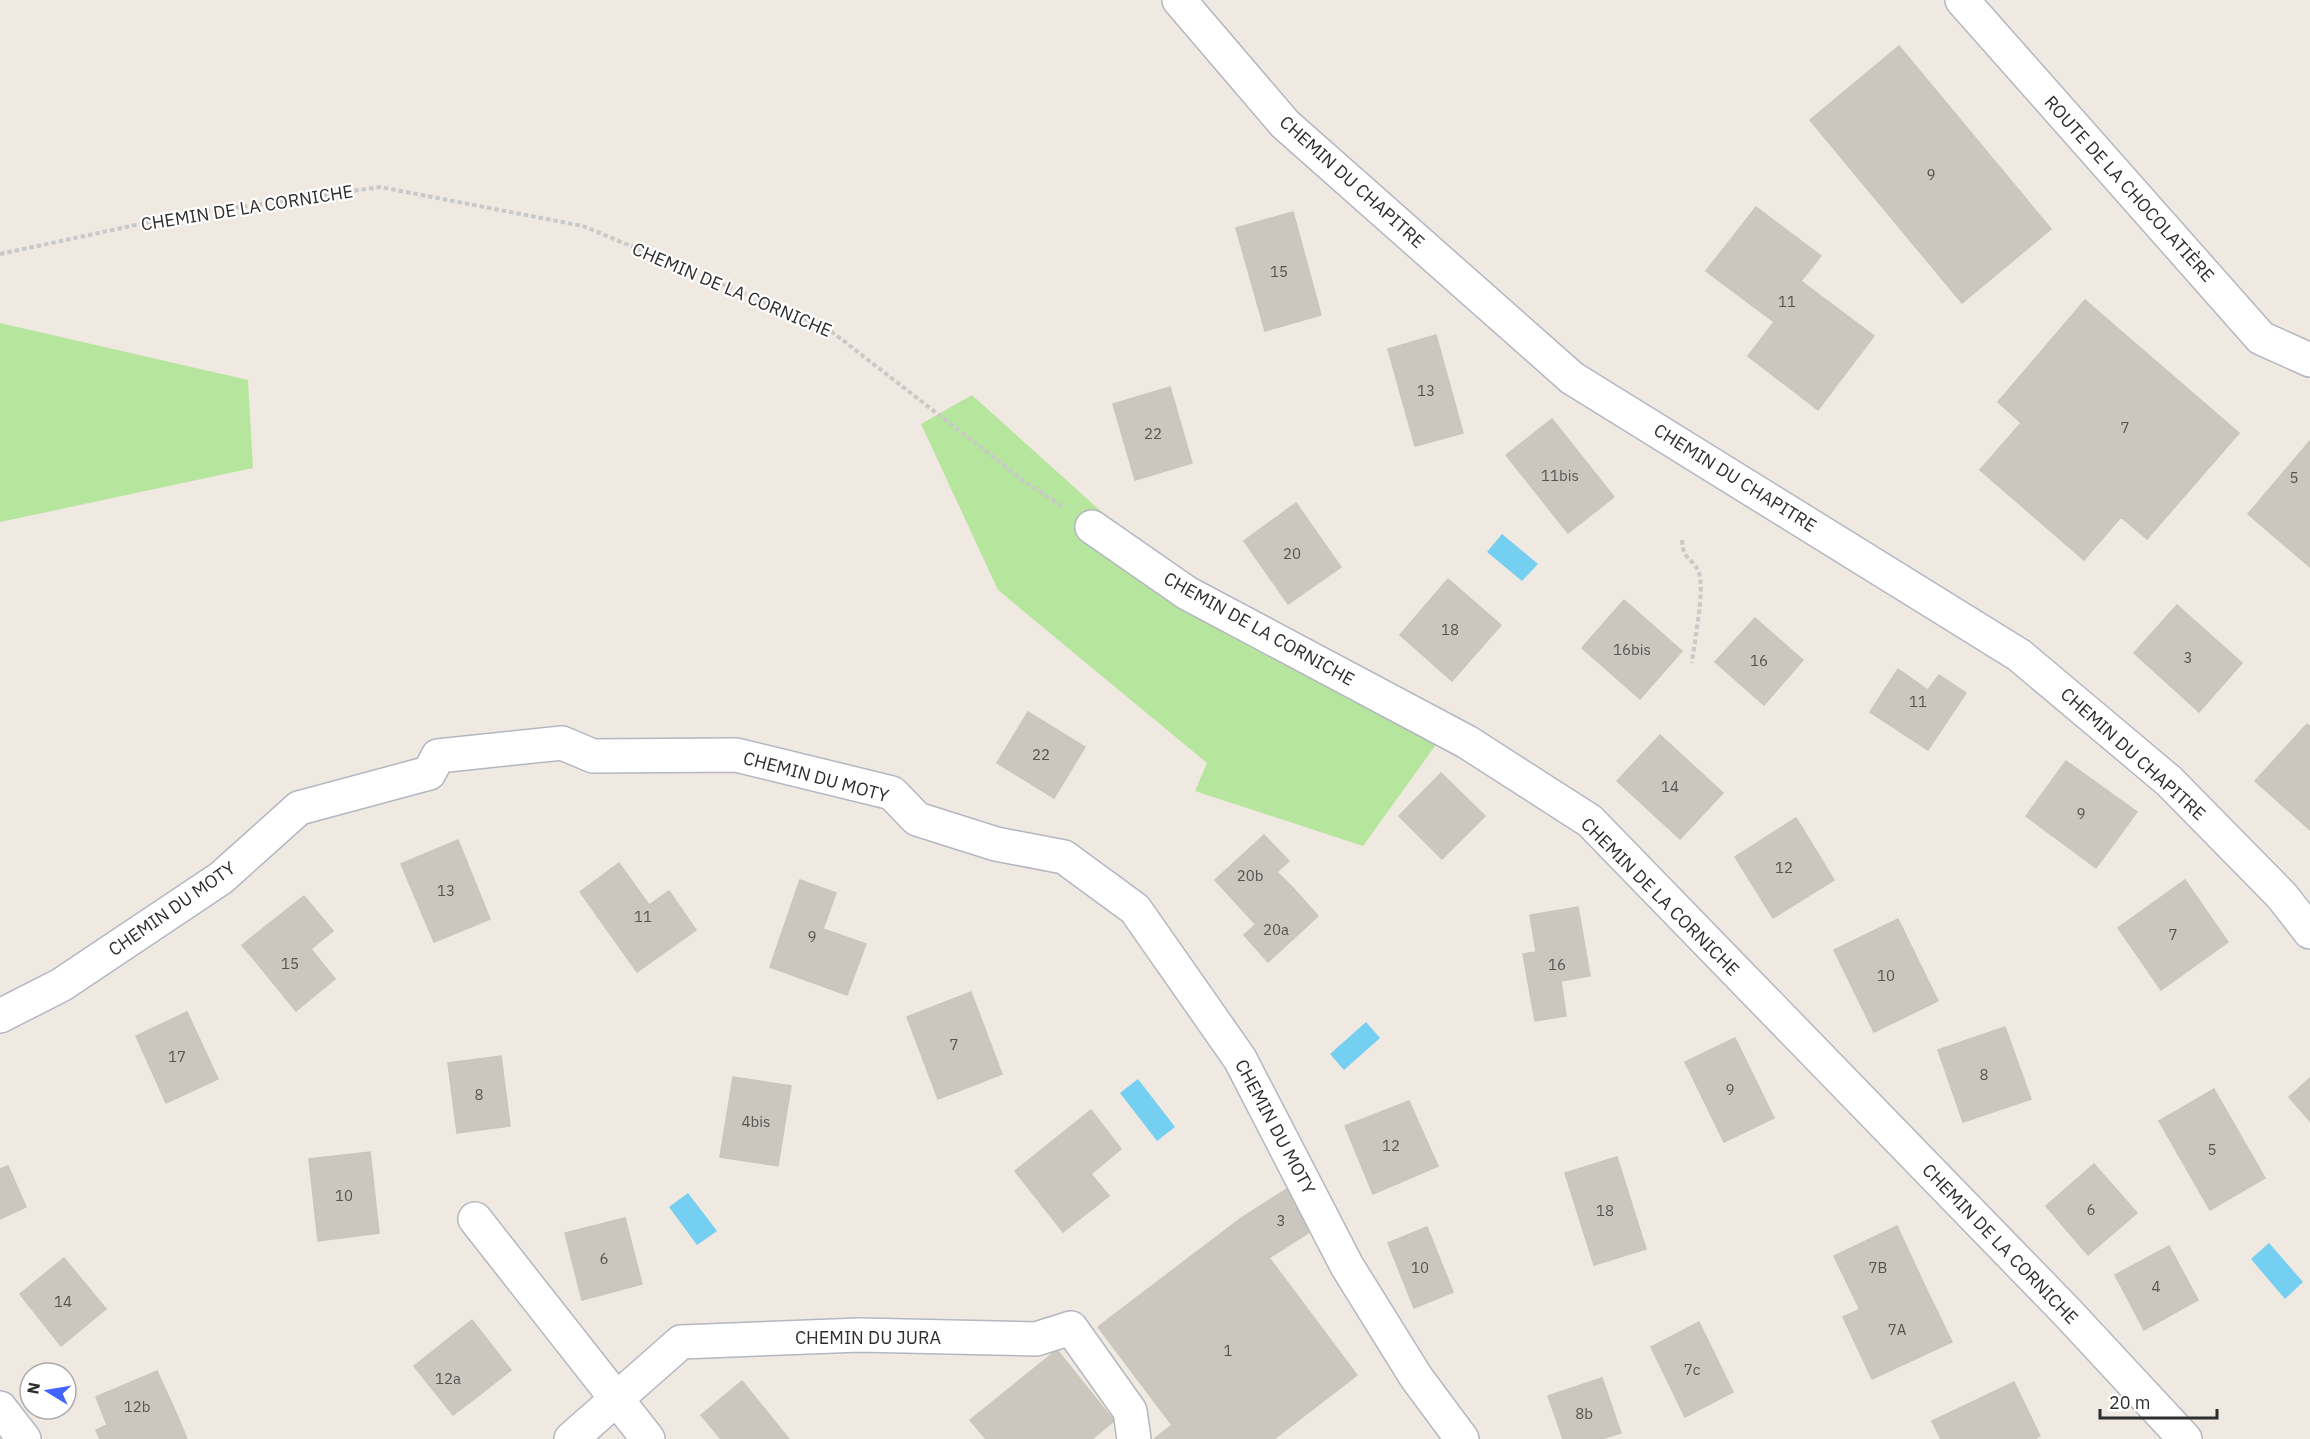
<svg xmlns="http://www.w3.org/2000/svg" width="2310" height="1439" viewBox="0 0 2310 1439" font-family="'IBM Plex Sans',sans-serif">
  <rect width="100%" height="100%" fill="#efe9e1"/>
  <!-- green -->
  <path fill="#b6e59e" d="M0 323 248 380 253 468 0 522Z
    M972 395 1144 550 1440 739 1363 846 1195 791 1207 763 998 590 921 424Z"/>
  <!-- water -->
  <path fill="#75cff0" d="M1502 534 1538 564 1522 581 1487 552Z
    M1366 1022 1380 1038 1344 1070 1330 1054Z
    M1138 1079 1175 1127 1157 1141 1120 1093Z
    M688 1193 717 1231 697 1245 669 1207Z
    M2269 1243 2303 1282 2285 1299 2251 1259Z"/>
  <!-- building -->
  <path fill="#cbc7bf" stroke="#cbc5ba" stroke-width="1.5" d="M1899 46 2051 229 1962 303 1810 120Z
    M1756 207 1821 256 1801 281 1874 336 1818 410 1748 356 1774 322 1706 271Z
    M1293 212 1321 315 1265 331 1236 228Z
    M2085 300 2239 433 2147 539 2121 517 2084 560 1980 470 2021 423 1998 402Z
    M1436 335 1463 433 1415 446 1388 349Z
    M1170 387 1192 463 1135 480 1113 404Z
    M1552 419 1614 497 1568 533 1506 455Z
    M2310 441V567L2248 514Z
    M1296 503 1341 567 1288 604 1244 541Z
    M1448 579 1501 625 1452 681 1400 635Z
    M1624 600 1682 651 1640 699 1582 648Z
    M2177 605 2242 663 2199 712 2134 653Z
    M1755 618 1803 660 1764 705 1715 662Z
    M1898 669 1928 690 1939 675 1966 693 1928 750 1870 712Z
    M1028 712 1085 747 1054 798 997 763Z
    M2307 724 2310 727V830L2255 781Z
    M1660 735 1723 793 1680 839 1617 781Z
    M2066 761 2137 812 2096 868 2026 816Z
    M1441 773 1485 816 1442 859 1399 816Z
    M1796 818 1834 880 1773 918 1735 857Z
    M1264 835 1289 861 1277 872 1294 889 1256 925 1215 880Z
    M458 840 490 919 434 942 401 864Z
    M619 863 649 905 669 891 696 930 637 972 580 892Z
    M800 880 836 893 823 929 866 944 847 995 770 967Z
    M2185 880 2228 942 2161 990 2118 928Z
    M1294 889 1318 916 1268 962 1244 935Z
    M304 896 333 931 311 949 335 979 296 1011 242 945Z
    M1578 907 1590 976 1561 981 1566 1016 1535 1021 1523 954 1536 952 1530 915Z
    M1898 919 1938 1001 1874 1032 1834 950Z
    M971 992 1002 1074 938 1099 907 1017Z
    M187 1012 218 1079 166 1103 136 1036Z
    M2005 1027 2031 1099 1963 1122 1938 1050Z
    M1735 1038 1774 1118 1724 1142 1685 1062Z
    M501 1056 510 1126 457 1133 448 1063Z
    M733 1077 791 1086 778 1166 720 1157Z
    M2310 1078V1121L2289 1097Z
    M2214 1089 2265 1178 2210 1210 2159 1121Z
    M1409 1101 1438 1166 1373 1194 1345 1126Z
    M1091 1110 1121 1149 1091 1174 1109 1196 1063 1232 1015 1171Z
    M370 1152 379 1233 318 1241 309 1159Z
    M1617 1157 1646 1249 1594 1265 1565 1173Z
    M2094 1164 2137 1213 2088 1255 2046 1206Z
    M8 1166 26 1207 0 1219V1169Z
    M1296 1183 1322 1224 1269 1258 1240 1219Z
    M625 1218 642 1284 582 1300 565 1233Z
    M1240 1219 1357 1375 1274 1439H1154L1172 1425 1098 1327Z
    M1897 1226 1922 1280 1860 1310 1834 1256Z
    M1427 1227 1453 1292 1414 1308 1388 1243Z
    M2169 1246 2198 1300 2144 1330 2115 1275Z
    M64 1258 106 1309 61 1346 20 1294Z
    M1922 1280 1952 1342 1872 1379 1843 1317Z
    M472 1320 511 1370 482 1393 443 1343Z
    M1699 1322 1733 1392 1685 1417 1651 1347Z
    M443 1343 482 1393 453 1415 414 1366Z
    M1057 1350 1114 1421 1092 1439H986L970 1420Z
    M157 1371 178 1417 126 1439H100L96 1430 107 1425 96 1397Z
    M1602 1378 1621 1433 1601 1439H1563L1548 1396Z
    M742 1381 789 1439H721L701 1415Z
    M2014 1382 2040 1436 2034 1439H1941L1932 1421Z
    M178 1417 187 1439H126Z"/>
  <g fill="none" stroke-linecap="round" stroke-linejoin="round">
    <defs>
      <path id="street" d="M1179 0 1285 124 1572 378 2019 655 2169 781 2282 896 2310 932
        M1962 0 2261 338 2310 360
        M1092 527 1187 593 1467 742 1590 821 2066 1311 2185 1439
        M0 1016 61 985 221 878 299 808 429 773 438 756 562 743 593 756 736 755 892 793 917 819 996 844 1064 857 1135 909 1240 1059 1347 1266 1416 1377 1462 1439
        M475 1219 648 1439
        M0 1408 24 1439
        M571 1439 681 1342 860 1335 1036 1339 1071 1328 1130 1411 1134 1439"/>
    </defs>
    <!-- street casing -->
    <use href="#street" stroke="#b4b7c1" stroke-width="36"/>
    <!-- path -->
    <path stroke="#c9c9c9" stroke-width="4" stroke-dasharray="4.5 3" stroke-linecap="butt" d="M0 254 178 216 380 187 583 226 827 328 1024 481 1063 507
      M1682 540C1683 562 1694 558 1699 573 1705 590 1694 643 1692 663"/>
    <!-- street -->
    <use href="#street" stroke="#fff" stroke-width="33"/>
  </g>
  <g text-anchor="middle" stroke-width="4.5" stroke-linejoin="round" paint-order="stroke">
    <!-- number labels -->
    <g font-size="15" fill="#555452">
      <text x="1931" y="180">9</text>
      <text x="1279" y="277">15</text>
      <text x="1787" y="307">11</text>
      <text x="1426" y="396">13</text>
      <text x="2125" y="433">7</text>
      <text x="1153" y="439">22</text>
      <text x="1560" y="481">11bis</text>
      <text x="2294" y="483">5</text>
      <text x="1292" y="559">20</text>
      <text x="1450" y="635">18</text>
      <text x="1632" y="655">16bis</text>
      <text x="2188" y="663">3</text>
      <text x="1759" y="666">16</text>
      <text x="1918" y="707">11</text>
      <text x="1041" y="760">22</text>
      <text x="1670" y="792">14</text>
      <text x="2081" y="819">9</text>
      <text x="1784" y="873">12</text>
      <text x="1250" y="881">20b</text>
      <text x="446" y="896">13</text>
      <text x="643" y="922">11</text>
      <text x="1276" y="935">20a</text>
      <text x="2173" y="940">7</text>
      <text x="812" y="942">9</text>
      <text x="290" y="969">15</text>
      <text x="1557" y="970">16</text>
      <text x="1886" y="981">10</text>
      <text x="954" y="1050">7</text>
      <text x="177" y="1062">17</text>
      <text x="1984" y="1080">8</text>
      <text x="1730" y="1095">9</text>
      <text x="479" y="1100">8</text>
      <text x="756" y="1127">4bis</text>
      <text x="1391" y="1151">12</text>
      <text x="2212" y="1155">5</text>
      <text x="344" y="1201">10</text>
      <text x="2091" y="1215">6</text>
      <text x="1605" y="1216">18</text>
      <text x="1281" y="1226">3</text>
      <text x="604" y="1264">6</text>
      <text x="1420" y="1273">10</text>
      <text x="1878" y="1273">7B</text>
      <text x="2156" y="1292">4</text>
      <text x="63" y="1307">14</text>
      <text x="1897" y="1335">7A</text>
      <text x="1228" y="1356">1</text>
      <text x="1692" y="1375">7c</text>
      <text x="448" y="1384">12a</text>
      <text x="137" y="1412">12b</text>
      <text x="1584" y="1419">8b</text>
    </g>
    <!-- street labels -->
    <g font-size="18" fill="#2e2e2e" stroke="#fff">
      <text transform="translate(1352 182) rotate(42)" y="6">CHEMIN DU CHAPITRE</text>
      <text transform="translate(2129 189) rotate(48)" y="6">ROUTE DE LA CHOCOLATIÈRE</text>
      <text transform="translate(247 208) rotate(-9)" y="6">CHEMIN DE LA CORNICHE</text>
      <text transform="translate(732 290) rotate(23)" y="6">CHEMIN DE LA CORNICHE</text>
      <text transform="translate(1735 478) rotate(32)" y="6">CHEMIN DU CHAPITRE</text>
      <text transform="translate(1259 629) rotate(29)" y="6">CHEMIN DE LA CORNICHE</text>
      <text transform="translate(2133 754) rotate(42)" y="6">CHEMIN DU CHAPITRE</text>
      <text transform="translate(816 777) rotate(15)" y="6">CHEMIN DU MOTY</text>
      <text transform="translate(1660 897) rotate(45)" y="6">CHEMIN DE LA CORNICHE</text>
      <text transform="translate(172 909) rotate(-35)" y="6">CHEMIN DU MOTY</text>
      <text transform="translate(1275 1127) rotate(62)" y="6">CHEMIN DU MOTY</text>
      <text transform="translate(2000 1244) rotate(46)" y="6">CHEMIN DE LA CORNICHE</text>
      <text x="868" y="1344">CHEMIN DU JURA</text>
    </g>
  </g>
  <!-- north arrow -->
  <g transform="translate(48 1391) rotate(281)"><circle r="28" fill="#ffffff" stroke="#ababab" stroke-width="1.5"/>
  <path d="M0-4.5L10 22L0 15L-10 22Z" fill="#4264fb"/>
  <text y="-9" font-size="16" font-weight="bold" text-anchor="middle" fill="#2e2e2e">N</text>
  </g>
  <!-- scale -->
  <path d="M2100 1409v9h117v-9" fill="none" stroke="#2e2e2e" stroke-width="3"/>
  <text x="2109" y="1409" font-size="18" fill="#2e2e2e" stroke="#ffffff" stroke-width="4.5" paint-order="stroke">20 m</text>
</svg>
